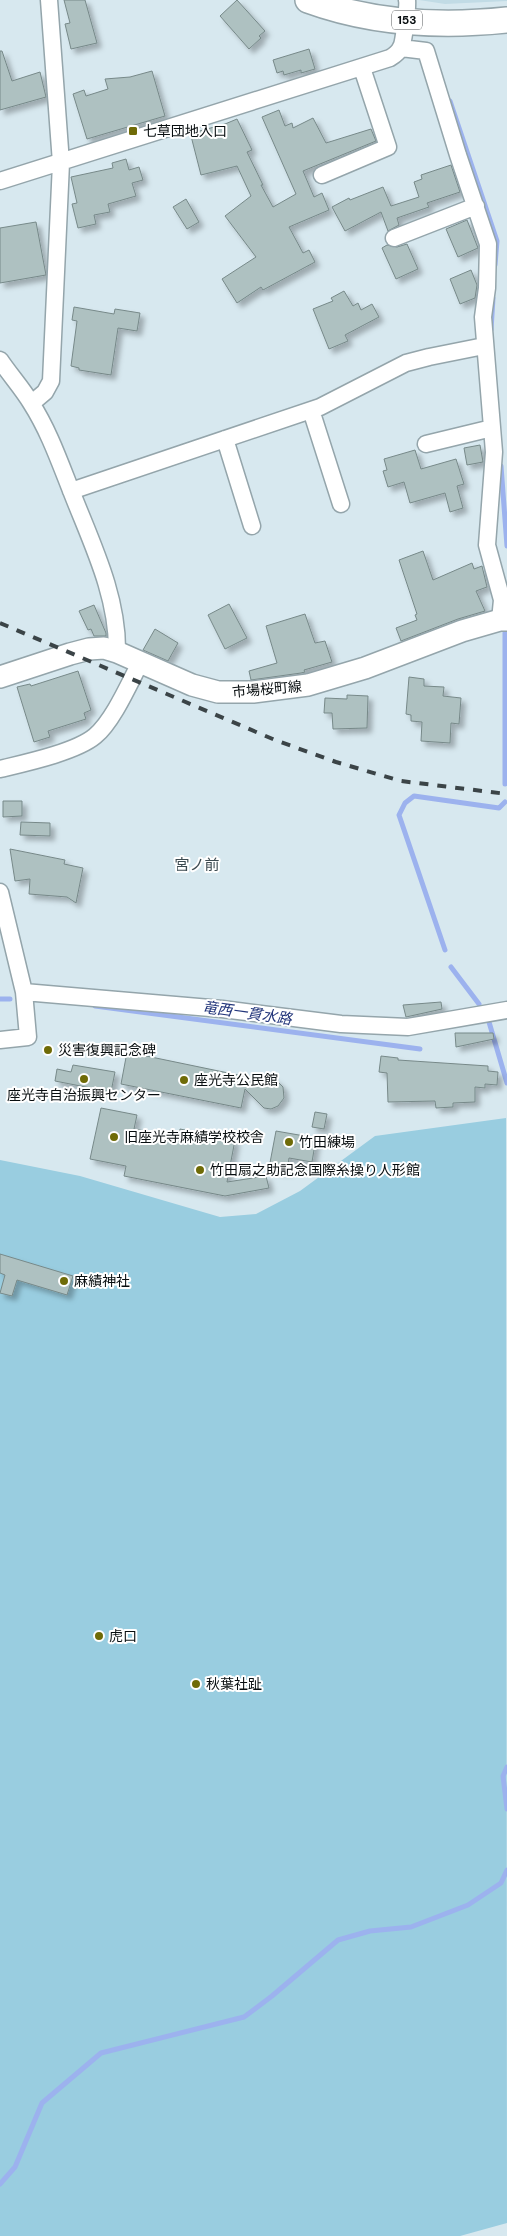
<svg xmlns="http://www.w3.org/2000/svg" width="507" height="2236" viewBox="0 0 507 2236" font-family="'DM Sans','Noto Sans JP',sans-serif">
  <defs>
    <filter id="shadow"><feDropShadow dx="4.5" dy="4.5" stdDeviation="2.5" flood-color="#0004"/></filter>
  </defs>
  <rect width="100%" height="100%" fill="#d7e8ef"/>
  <!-- built -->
  <path fill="#c1dbe5" d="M419 0H507V1L445 4Z"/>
  <!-- green -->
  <path fill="#99cde0" d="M506 1118 507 2223 460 2236H0V1160L80 1176 220 1217 256 1214 300 1191 375 1136Z"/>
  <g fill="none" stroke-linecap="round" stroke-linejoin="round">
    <!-- stream -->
    <path stroke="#9cb2ee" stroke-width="5" d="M450 101 497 241 495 265
      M491 330 493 298
      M501 466 507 546
      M505 633V784
      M445 950 399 815 405 803 414 796 499 808 505 802
      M451 967 479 1004
      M0 999H10
      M95 1006 420 1049
      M489 1022 507 1083
      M507 1767 503 1776 507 1809
      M0 2184 15 2167 42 2103 101 2053 244 2017 272 1996 338 1940 370 1931 411 1927 468 1905 501 1883 507 1870"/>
  </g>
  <!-- building -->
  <path fill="#aec1c1" stroke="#778989" filter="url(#shadow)" d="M64 0H85L97 43 71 49 65 24 70 23Z
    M237 0 265 31 259 36 261 38 249 49 220 16Z
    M309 49 315 69 301 73V70L284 75 283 71 277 73 273 60Z
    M0 51H2L12 81 40 72 46 97 0 110Z
    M152 71 165 116 87 139 73 94 84 90 86 96 108 89 105 79 130 77Z
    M279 110 285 126 292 123 293 128 313 118 326 143 371 129 376 141 303 171 314 197 322 193 329 210 289 227 303 253 309 250 315 262 263 290 261 287 237 303 222 279 256 257 225 216 251 196 237 166 201 175 191 136 196 132 225 124 237 119 252 150 247 152 263 185H261L273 207 296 194 262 117Z
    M126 159 129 170 139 167 143 180 132 183 136 196 108 204 110 212 94 215 96 224 78 228 72 204 77 203 71 177 113 168 112 163Z
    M451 165 460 192 427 203 429 207 397 218 399 225 388 231 381 212 345 231 332 207 349 198 350 200 383 187 391 206 419 197 414 182 422 179 421 175Z
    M186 199 199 222 187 229 173 207Z
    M467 220 478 248 458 257 446 229Z
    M36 222 46 275 0 283V228Z
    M407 244 418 269 396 279 382 248 387 245 397 247Z
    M471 270 477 285 475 298 460 304 450 279Z
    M344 291 353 306 358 303 361 310 372 304 379 317 345 335 348 341 329 349 313 309 333 301 331 298Z
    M74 307 114 314 115 309 140 313 137 331 118 328 111 375 79 370V368L71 366 77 321 72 320Z
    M480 445 483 462 467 465 464 448Z
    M415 450 421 469 456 459 464 484 457 486 463 508 450 512 445 493 410 503 404 482 388 487 383 471 387 470 384 459Z
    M423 551 433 580 472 563 474 569 482 566 487 587 476 591 485 611 458 619 401 641 396 628 417 620 415 615 417 614 399 560Z
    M229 604 247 638 225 649 208 615Z
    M94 605 106 633V636H94L91 629 88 630 79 611Z
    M305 614 315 643 325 641 332 662 304 670 305 672 301 673 251 680 249 671 277 663 266 626Z
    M155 629 178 643 168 661 143 650Z
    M78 671 91 710 84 713 86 719 48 731 50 737 34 742 17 687 30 684 31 686Z
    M409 677 424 679V686L444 687 443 696 461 698 459 724 451 723 450 743 421 741 422 722 411 721V715L406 714Z
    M347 695 368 696 367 728 333 729 332 713H324L325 698 347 699Z
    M3 801H22V816L3 817Z
    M21 822 50 823V836L20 835Z
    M10 849 65 860 64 864 83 868 76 903 67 897 29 894 30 879 15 881Z
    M441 1002 442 1009 406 1017 403 1005Z
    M455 1033H493L494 1039 456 1047Z
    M127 1052 262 1080 271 1078 276 1080 283 1087 284 1098 278 1106 271 1109 264 1108 245 1089 241 1108 121 1084Z
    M381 1056 398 1058V1060L488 1066V1071L498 1072 497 1085 485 1084V1088L475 1087V1102L453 1103V1107L436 1108 435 1101 388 1102 387 1073 379 1072Z
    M73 1065 115 1072 111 1092 55 1081 57 1069 71 1072Z
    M101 1108 137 1115 134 1129 179 1137 180 1129 235 1140 227 1182 266 1176 269 1188 225 1196 124 1176 126 1166 90 1159Z
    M315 1112 327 1114 324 1129 312 1127Z
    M276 1131 316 1138 312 1162 289 1158 287 1171 269 1168Z
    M0 1254 73 1276 67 1295 17 1280 12 1296 0 1293 5 1275 0 1273Z"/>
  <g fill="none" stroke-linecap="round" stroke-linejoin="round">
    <defs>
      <path id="minor" d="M401 48 426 51 458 155 488 244 487 288 483 317 494 452 487 545 502 600 500 620
        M322 175 388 147 362 68
        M0 181 390 58C395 55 399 52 401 47 404 42 408 4 407 0
        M394 238 476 206
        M0 360C10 375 22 388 31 403 49 431 60 463 72 493 92 544 118 596 117 652
        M32 403 45 392 51 381 61 163 49 0
        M311 410 341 504
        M225 439 252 526
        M426 444 492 428
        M71 491 320 407 406 363 429 357 484 346
        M0 769C25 763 76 752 95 736 113 721 129 684 140 663
        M0 892 24 992 28 1037 0 1040
        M24 992 222 1009 341 1024 408 1027 507 1010"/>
      <path id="major" d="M0 677 70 654 89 649 104 648 117 652 192 685 218 692H253L308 685 365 668 462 631 500 620H507"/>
      <path id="highway" d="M308 0C371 23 441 27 507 20"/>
    </defs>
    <!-- minor casing -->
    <use href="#minor" stroke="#94a5ab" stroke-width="19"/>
    <!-- major casing -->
    <use href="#major" stroke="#94a5ab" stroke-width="24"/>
    <!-- highway casing -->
    <use href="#highway" stroke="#94a5ab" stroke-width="28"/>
    <!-- minor -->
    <use href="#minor" stroke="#fff" stroke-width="16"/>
    <!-- major -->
    <use href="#major" stroke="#fff" stroke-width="21"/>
    <!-- highway -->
    <use href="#highway" stroke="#fff" stroke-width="25"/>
    <!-- rail -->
    <path stroke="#3b4447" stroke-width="4" stroke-dasharray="9 9" stroke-linecap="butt" d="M0 623 275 740 336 762 401 781 507 794"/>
  </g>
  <!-- markers -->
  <g fill="#6f6b07" stroke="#fff" stroke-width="2">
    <rect x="128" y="126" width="10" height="10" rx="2.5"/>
    <circle cx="48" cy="1050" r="5"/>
    <circle cx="84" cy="1079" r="5"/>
    <circle cx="184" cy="1080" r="5"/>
    <circle cx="114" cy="1137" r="5"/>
    <circle cx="289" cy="1142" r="5"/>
    <circle cx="200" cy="1170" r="5"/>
    <circle cx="64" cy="1281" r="5"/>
    <circle cx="99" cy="1636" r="5"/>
    <circle cx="196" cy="1684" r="5"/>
  </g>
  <g text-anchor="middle" stroke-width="4" stroke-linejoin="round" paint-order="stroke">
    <!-- shield labels -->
    <rect fill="#fff" stroke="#525658" stroke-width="1" x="392" y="10.5" width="30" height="19" rx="4"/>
    <g font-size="12" font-weight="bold" fill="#080e10">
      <text x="407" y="24">153</text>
    </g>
    <!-- poi labels -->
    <g font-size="14" fill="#080e10" stroke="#fff" text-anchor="start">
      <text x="143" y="136">七草団地入口</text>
      <text x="58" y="1055">災害復興記念碑</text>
      <text x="194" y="1085">座光寺公民館</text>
      <text x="84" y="1100" text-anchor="middle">座光寺自治振興センター</text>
      <text x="124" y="1142">旧座光寺麻績学校校舎</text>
      <text x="299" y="1147">竹田練場</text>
      <text x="210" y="1175">竹田扇之助記念国際糸操り人形館</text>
      <text x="74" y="1286">麻績神社</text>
      <text x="109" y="1641">虎口</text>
      <text x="206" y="1689">秋葉社趾</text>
    </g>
    <!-- street labels -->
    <g font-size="14" fill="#080e10" stroke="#fff">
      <text transform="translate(267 689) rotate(-5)" y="5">市場桜町線</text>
    </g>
    <!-- neighbourhood labels -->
    <g font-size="15" fill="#3d4b51" stroke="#fff">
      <text x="197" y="870">宮ノ前</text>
    </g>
    <!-- water labels -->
    <g font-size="15" font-style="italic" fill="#23367b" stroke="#fff">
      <text transform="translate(247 1013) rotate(8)" y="5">竜西一貫水路</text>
    </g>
  </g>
</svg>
